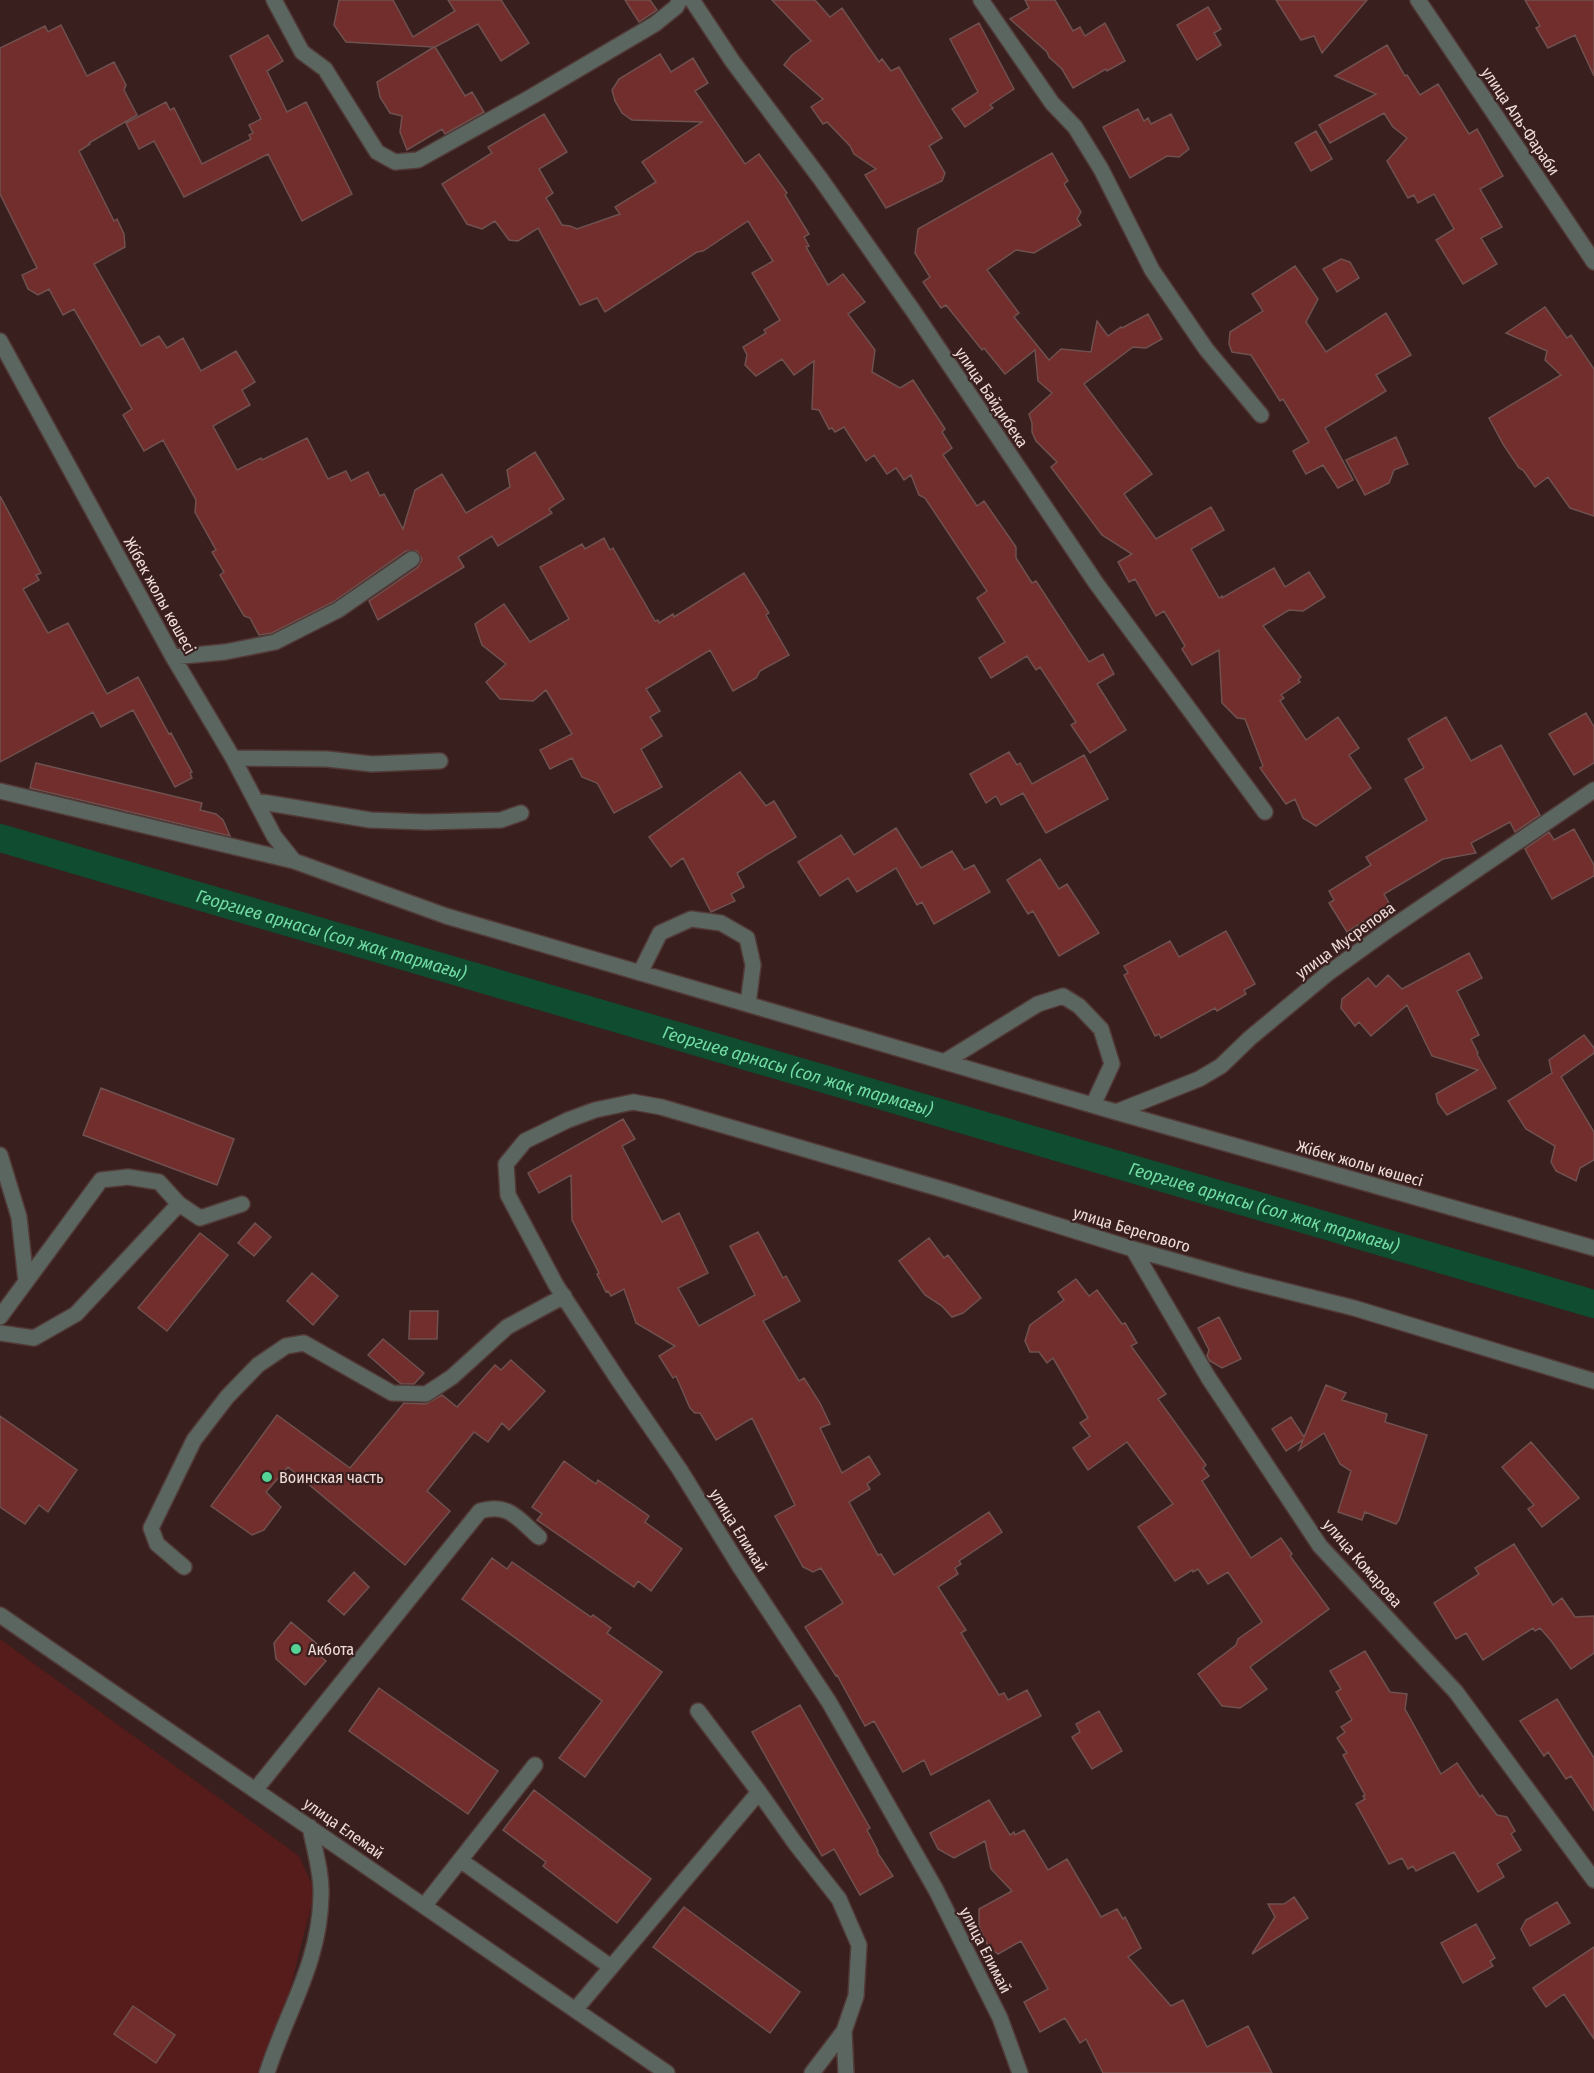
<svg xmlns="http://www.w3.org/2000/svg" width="1594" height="2073" viewBox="0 0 1594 2073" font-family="'Fira Sans Condensed',sans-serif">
  <rect width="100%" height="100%" fill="#391f1e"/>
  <!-- green -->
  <path fill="#551c1b" d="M0 1639 299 1856 315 1891 283 2017 262 2073H0Z"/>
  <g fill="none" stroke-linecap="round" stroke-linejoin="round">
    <!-- canal -->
    <path stroke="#0f4c30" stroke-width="28" id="s1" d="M0 838 1594 1304"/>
  </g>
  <!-- building -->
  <path fill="#712e2c" stroke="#6f514f" stroke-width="1.5" d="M339 0H393L413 37 455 11 448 0H501L529 43 501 61 478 24 435 47 465 96 472 92 484 112 445 134 442 129 407 150 400 132 402 116 390 113 380 97 377 82 434 47 346 42 334 25Z
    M625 0H650L657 10 639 22Z
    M772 0H815L830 17 842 8 879 62 882 59 891 71 899 67 942 138 929 146 945 173 942 181 886 208 865 175 876 169 854 154 850 146 827 122 823 124 811 107 823 99 784 65 792 55 811 41Z
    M1025 0H1055L1073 31 1080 27 1085 36 1105 23 1125 61 1107 71 1106 69 1073 88 1062 69 1049 57 1047 52 1010 19 1029 8Z
    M1276 0H1367L1322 53 1314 36 1301 40Z
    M1525 0H1594V76L1575 35 1548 48 1536 28 1540 26Z
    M1208 7 1221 29 1214 33 1221 45 1197 60 1177 25Z
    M979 23 1014 89 990 105 993 108 965 127 952 109 978 92 950 39Z
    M61 25 87 76 114 62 126 85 124 90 137 115 89 143 90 144 79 151 114 221 117 219 124 234 125 247 94 264 141 346 159 336 167 348 183 338 201 371 236 351 255 382 242 390 250 405 213 426 237 470 261 458 262 460 307 438 328 479 346 471 351 481 368 472 380 496 384 494 403 529 415 490 442 474 466 513 510 487 507 470 535 452 564 499 549 509 552 513 498 546 492 536 458 557 464 567 378 620 369 601 418 567 422 559 417 551H406L333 602 272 633 259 635 250 618 244 616 220 575 224 572 212 552 216 550 195 512 196 500 163 440 144 451 123 415 132 409 74 309 63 315 49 289 38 295 28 289 22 275 37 268 0 194V48L45 26 48 32Z
    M268 35 283 61 267 71 287 112 306 102 352 194 302 221 268 154 184 197 154 141 139 149 126 123 166 102 170 110 174 108 202 164 251 139 249 135 253 133 249 125 261 119 230 56Z
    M1387 45 1405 76 1407 75 1420 95 1438 84 1469 134 1477 129 1503 176 1480 189 1502 227 1481 238 1497 264 1463 284 1436 240 1454 229 1434 194 1418 203 1414 195 1408 198 1387 161 1407 138 1393 127 1384 113 1330 143 1319 125 1376 94 1335 76Z
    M660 54 671 72 693 58 708 83 695 91 745 164 759 154 787 193 785 195 809 234 804 237 809 246 806 247 828 285 843 274 865 302 848 314 875 350 872 372 900 388 913 380 945 429 942 432 952 448 943 455 977 506 984 501 1016 547V558L1032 583 1036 581 1089 662 1103 654 1114 674 1097 684 1126 730 1090 753 1071 725 1076 722 1040 667 1036 670 1027 656 991 678 979 658 1005 642 977 598 987 591 925 498 919 495 911 475 904 480 896 468 887 474 874 455 866 461 844 427 835 432 832 428 829 429 819 410 812 409 814 361 794 375 782 359 756 376 745 365 747 355 743 347 766 333 764 330 780 320 752 273 773 261 748 221 703 251 697 252 605 312 597 298 580 305 538 228 518 241 509 240 495 221 482 229 467 224 442 184 492 153 488 147 544 114 567 152 539 169 553 193 546 198 562 225 570 226 577 229 620 214 615 207 656 182 642 162 702 122 632 120 622 113 615 101 612 90 619 79Z
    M1138 109 1144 121 1148 118 1151 124 1171 114 1189 149 1179 157 1167 156 1130 178 1103 127Z
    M1316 131 1332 159 1311 171 1295 143Z
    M1052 153 1068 181 1064 184 1081 212 1077 219 1081 225 1034 253 1016 250 987 270 1019 313 1014 317 1049 360 1061 349 1091 352 1097 321 1108 336 1121 327 1122 328 1148 314 1162 339 1146 348 1133 347 1084 384 1152 474 1124 494 1156 539 1211 507 1224 530 1191 549 1219 598 1222 596V598L1274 568 1285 587 1309 572 1325 597 1303 611 1289 610 1263 626 1301 677 1298 680 1300 682 1281 695 1284 698 1280 701 1306 740 1338 717 1359 748 1349 755 1371 788 1316 826 1303 818 1295 799 1286 804 1260 768 1263 766 1245 719 1237 718 1222 703 1219 650 1192 665 1182 649 1185 646 1164 611 1156 616 1135 579 1129 582 1118 562 1132 554 1102 535 1051 467 1057 462 1036 441 1032 432V423L1029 414 1052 393 1038 381 1035 350 1005 374 984 348 982 350 946 305 941 308 923 282 930 277 915 253 918 229Z
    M1341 259 1350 262 1359 278 1337 292 1323 269Z
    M1295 266 1318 299 1306 322 1326 352 1386 313 1411 355 1376 375 1386 391 1325 428 1353 480 1338 488 1323 465 1306 474 1293 451 1309 442 1283 399 1280 401 1251 355 1232 352 1229 344 1230 332 1263 311 1252 294Z
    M1545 307 1567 338 1571 335 1594 369V516L1570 508 1548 477 1535 487 1523 470 1519 468 1503 444 1489 418 1561 375 1545 360 1547 351 1506 333Z
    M1396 437 1408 464 1394 470 1389 483 1365 495 1346 460Z
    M0 496 41 573 36 575 39 580 23 589 48 633 68 623 107 694 138 677 169 734 171 733 192 772 190 773 192 778 175 787 133 710 101 727 93 712 0 762Z
    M604 538 610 550 613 548 655 621 658 620 659 623 673 614 674 617 744 573 769 613 766 615 789 655 760 671 756 678 733 691 710 650 646 689 660 711 650 717 662 736 641 749 662 787 614 813 597 783 582 777 572 758 550 769 540 750 572 734 546 690 533 701 500 699 486 682 506 664 482 645 475 624 504 604 530 642 569 619 540 567 582 544 585 549Z
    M1586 713 1594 727V763L1574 775 1549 734Z
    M1446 717 1471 761 1501 745 1540 815 1515 832 1510 822 1471 843 1476 853 1443 859 1384 894 1390 905 1347 932 1329 903 1334 900 1329 891 1371 865 1366 857 1427 820 1405 779 1424 768 1408 739Z
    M1009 752 1017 765 1020 763 1032 784 1084 755 1108 799 1046 833 1023 793 1001 805 996 796 986 803 970 774Z
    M36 763 202 803 200 810 216 814 223 820 230 836 30 788Z
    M740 772 766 806 774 801 796 837 737 873 744 887 731 894 735 901 711 912 683 858 671 867 649 837Z
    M896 828 921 868 952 851 964 870 974 865 990 892 934 924 922 902 917 905 896 868 857 892 848 878 820 896 798 862 841 835 854 855Z
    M1574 829 1594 865V876L1552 899 1525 849 1549 832 1554 840Z
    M1040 859 1059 889 1067 884 1099 933 1059 956 1033 911 1028 914 1007 880Z
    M1226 931 1255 984 1244 990 1246 994 1217 1011 1215 1008 1161 1038 1159 1034 1155 1036 1124 975 1128 973 1124 966 1170 941 1179 957Z
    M1469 953 1482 978 1457 991 1479 1035 1471 1039 1478 1053 1477 1054 1496 1088 1447 1115 1438 1103 1436 1094 1478 1070 1432 1056 1407 1005 1371 1036 1359 1022 1355 1026 1341 1008 1342 999 1368 978 1376 987 1388 975 1402 989Z
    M1584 1035 1594 1048V1053L1561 1077 1594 1132V1160L1580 1168 1576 1181 1556 1171 1551 1162 1555 1146 1526 1129 1508 1101 1552 1073 1549 1060Z
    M101 1088 234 1139 217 1185 83 1135Z
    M623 1119 635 1139 622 1146 662 1222 679 1213 708 1273 678 1288 699 1326 755 1295 730 1246 758 1232 783 1278 786 1276 800 1301 763 1321 799 1381 804 1378 820 1403 830 1424 820 1428 842 1473 869 1456 880 1474 867 1484 870 1489 849 1502 878 1555 881 1554 894 1575 989 1512 1002 1532 959 1561 961 1564 955 1568 958 1574 938 1587 966 1630 961 1633 999 1695 1004 1693 1008 1700 1027 1690 1041 1716 931 1775 924 1760 903 1772 874 1721 865 1726 837 1675 836 1676 805 1627 843 1603 821 1568 813 1572 803 1567 775 1516 795 1505 752 1418 716 1440 700 1413H695L690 1408 676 1376 673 1378 659 1356 675 1346 636 1323 624 1289 611 1296 608 1291 606 1292 597 1274 599 1273 572 1220 571 1175 539 1193 528 1173Z
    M255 1223 271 1237 254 1256 238 1243Z
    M200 1233 228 1255 167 1331 138 1308Z
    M929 1238 944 1258 948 1255 981 1298 963 1313 952 1317 942 1306 925 1295 899 1261Z
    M312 1273 338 1296 313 1325 287 1301Z
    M1076 1279 1089 1296 1097 1290 1122 1324 1125 1323 1137 1343 1131 1346 1166 1394 1158 1399 1206 1465 1203 1468 1209 1476 1202 1481 1251 1558 1281 1538 1292 1554 1290 1556 1329 1609 1250 1667 1267 1689 1240 1708 1222 1706 1198 1674 1236 1645 1238 1639 1262 1622 1228 1572 1208 1584 1198 1569 1193 1572 1192 1570 1175 1581 1138 1527 1173 1504 1127 1442 1088 1470 1073 1448 1090 1436 1080 1423 1088 1418 1053 1358 1047 1363 1039 1352H1030L1025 1341 1030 1325 1064 1300 1058 1292Z
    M410 1311H438L437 1339H409Z
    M1219 1317 1241 1359 1222 1368 1210 1361 1207 1356 1209 1350 1198 1328Z
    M383 1339 424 1373 414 1384H401L368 1355Z
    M511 1360 545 1391 509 1430 502 1423 488 1442 474 1432 427 1491 450 1511 405 1565 288 1467 266 1492 281 1507 264 1530 252 1535 211 1506 277 1415 350 1468 404 1403 426 1404 442 1395 457 1407 495 1365 501 1370Z
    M1326 1385 1346 1393 1342 1400 1387 1414 1385 1422 1427 1435 1399 1520 1396 1524 1365 1512 1362 1520 1338 1512 1351 1471 1340 1464 1324 1433 1299 1450 1303 1440 1286 1451 1272 1429 1291 1417 1304 1437Z
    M0 1416 77 1470 48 1512 39 1505 25 1524 0 1507Z
    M1531 1442 1579 1498 1542 1527 1528 1509 1534 1505 1502 1467Z
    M564 1461 596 1484 598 1480 649 1516 645 1522 682 1549 651 1591 638 1581 634 1587 537 1520 542 1514 532 1507Z
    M1514 1544 1553 1605 1562 1598 1575 1617 1594 1616V1653L1571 1669 1552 1642 1540 1628 1535 1631 1533 1628 1483 1660 1466 1633 1456 1639 1434 1603 1479 1574 1475 1568Z
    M492 1558 507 1569 512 1562 591 1617 593 1615 611 1628 607 1633 662 1672 585 1777 559 1758 602 1701 462 1599Z
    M354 1572 369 1587 344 1615 328 1601Z
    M291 1622 317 1644 318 1654 326 1661 305 1685 276 1659 274 1643Z
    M1365 1651 1390 1692 1407 1694 1405 1709 1441 1774 1457 1763 1480 1797 1482 1795 1497 1815 1507 1817 1515 1831 1511 1834 1521 1850 1497 1864 1504 1877 1478 1892 1454 1852 1416 1871 1413 1866 1408 1869 1402 1858 1389 1864 1356 1804 1365 1799 1363 1796 1365 1795 1343 1755 1347 1753 1337 1738 1345 1732 1341 1727 1352 1720 1336 1692 1341 1689 1330 1671Z
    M379 1688 498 1771 468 1814 349 1731Z
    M1557 1699 1594 1758V1811L1571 1776 1566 1779 1548 1752 1544 1756 1520 1721Z
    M800 1705 870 1828 867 1830 878 1851 877 1852 893 1876 860 1895 834 1849 822 1856 752 1732Z
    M1099 1711 1122 1751 1092 1769 1072 1737 1080 1732 1076 1724Z
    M534 1790 651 1879 617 1923 543 1866 546 1862 503 1830Z
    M989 1800 1010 1835 1014 1832 1015 1835 1024 1830 1048 1870 1067 1859 1101 1917 1117 1909 1123 1919 1125 1917 1141 1948 1128 1957 1171 2006 1183 2000 1207 2047 1248 2026 1272 2073H1103L1086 2039 1080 2043 1065 2018 1040 2032 1024 2002 1048 1989 1021 1941 998 1954 988 1946 979 1926V1909L1012 1891 991 1869 985 1841 954 1858 938 1849 930 1833Z
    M1294 1897 1308 1918 1252 1954 1275 1917 1268 1904H1284Z
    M1557 1902 1570 1923 1530 1946 1521 1929 1526 1920Z
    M684 1907 800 1992 770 2033 653 1947Z
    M1476 1924 1495 1958 1490 1961 1493 1966 1463 1983 1441 1943Z
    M1594 1947V2039L1564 1994 1546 2007 1533 1988Z
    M133 2006 175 2035 156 2063 114 2034Z"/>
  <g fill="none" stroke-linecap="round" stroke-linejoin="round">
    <defs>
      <path id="minor" d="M274 0 302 52 325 69 377 152 395 162 418 160 531 97 655 24 676 7 680 0
        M692 0 733 62 820 178 914 312 1096 583 1265 812
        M981 0 1052 103 1075 127 1101 169 1152 270 1206 349 1261 415
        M1418 0 1594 262
        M0 341 173 657 233 758 274 836 294 861
        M173 657 225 652 275 642 338 610 412 559
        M233 758 327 759 372 764 440 761
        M0 791 294 861 446 916 1116 1112 1594 1248
        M256 801 370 820 426 822 501 820 521 813
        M640 973 660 933 691 919 721 923 747 938 753 965 748 1004
        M944 1062 1038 1004 1063 996 1079 1006 1101 1029 1112 1064 1093 1105
        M1116 1112 1199 1079 1221 1066 1250 1038 1327 974 1391 928 1594 790
        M0 1155 19 1217 26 1281
        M1133 1249 1208 1377 1320 1546 1456 1692 1594 1880
        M0 1317 101 1180 128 1177 159 1182 179 1204 200 1218 242 1204
        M0 1333 34 1338 76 1314 179 1204
        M184 1567 157 1544 151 1528 194 1440 227 1397 258 1365 286 1346 304 1343 392 1393 426 1394 452 1377 507 1327 564 1296
        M0 1615 667 2073
        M698 1711 759 1792 795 1843 839 1899 859 1945 856 1996 844 2031 812 2073
        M256 1789 480 1511C509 1502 519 1520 539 1537
        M460 1860 611 1967
        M424 1906 535 1765
        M575 2010 759 1792
        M844 2031 846 2073
        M267 2073C287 2010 320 1963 321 1895 322 1873 314 1848 310 1827
        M1020 2073 1000 2018 936 1890 829 1702 740 1567 680 1470 619 1381 556 1285 508 1195 506 1164 525 1141 568 1120 595 1110 633 1102 661 1107 948 1191 1133 1249 1242 1280 1354 1308 1594 1381"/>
    </defs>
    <!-- minor casing -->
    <use href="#minor" stroke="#523a38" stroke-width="18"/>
    <!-- minor -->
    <use href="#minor" stroke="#5a665f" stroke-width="15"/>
  </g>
  <!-- markers -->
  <g fill="#54d395" stroke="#391f1e" stroke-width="2">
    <circle cx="267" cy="1477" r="6"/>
    <circle cx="296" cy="1649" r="6"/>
  </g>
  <g text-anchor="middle" stroke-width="4.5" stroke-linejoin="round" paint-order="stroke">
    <!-- street labels -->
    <g font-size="16" fill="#efdddb" stroke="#391f1e">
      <text transform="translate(1521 121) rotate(56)" y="6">улица Аль-Фараби</text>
      <text transform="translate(992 397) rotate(56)" y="6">улица Байдибека</text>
      <text transform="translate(160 595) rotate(61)" y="6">Жібек жолы көшесі</text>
      <text transform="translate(1345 940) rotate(-36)" y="6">улица Мусрепова</text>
      <text transform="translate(1360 1163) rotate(16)" y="6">Жібек жолы көшесі</text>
      <text transform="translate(1132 1229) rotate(17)" y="6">улица Берегового</text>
      <text transform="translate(739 1530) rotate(58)" y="6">улица Елимай</text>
      <text transform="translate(1363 1563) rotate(49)" y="6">улица Комарова</text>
      <text transform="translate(344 1828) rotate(35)" y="6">улица Елемай</text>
      <text transform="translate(986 1950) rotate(63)" y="6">улица Елимай</text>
    </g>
    <!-- poi labels -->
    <g font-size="16" fill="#efdddb" stroke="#391f1e" text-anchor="start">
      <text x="279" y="1483">Воинская часть</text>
      <text x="308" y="1655">Акбота</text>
    </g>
    <!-- water labels -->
    <g font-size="18" font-style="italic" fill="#72dba4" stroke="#391f1e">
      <text dy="6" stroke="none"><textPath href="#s1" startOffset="345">Георгиев арнасы (сол жақ тармағы)</textPath></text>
      <text dy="6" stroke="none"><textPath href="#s1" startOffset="831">Георгиев арнасы (сол жақ тармағы)</textPath></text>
      <text dy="6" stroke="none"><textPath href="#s1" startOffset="1317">Георгиев арнасы (сол жақ тармағы)</textPath></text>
    </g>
  </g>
</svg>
